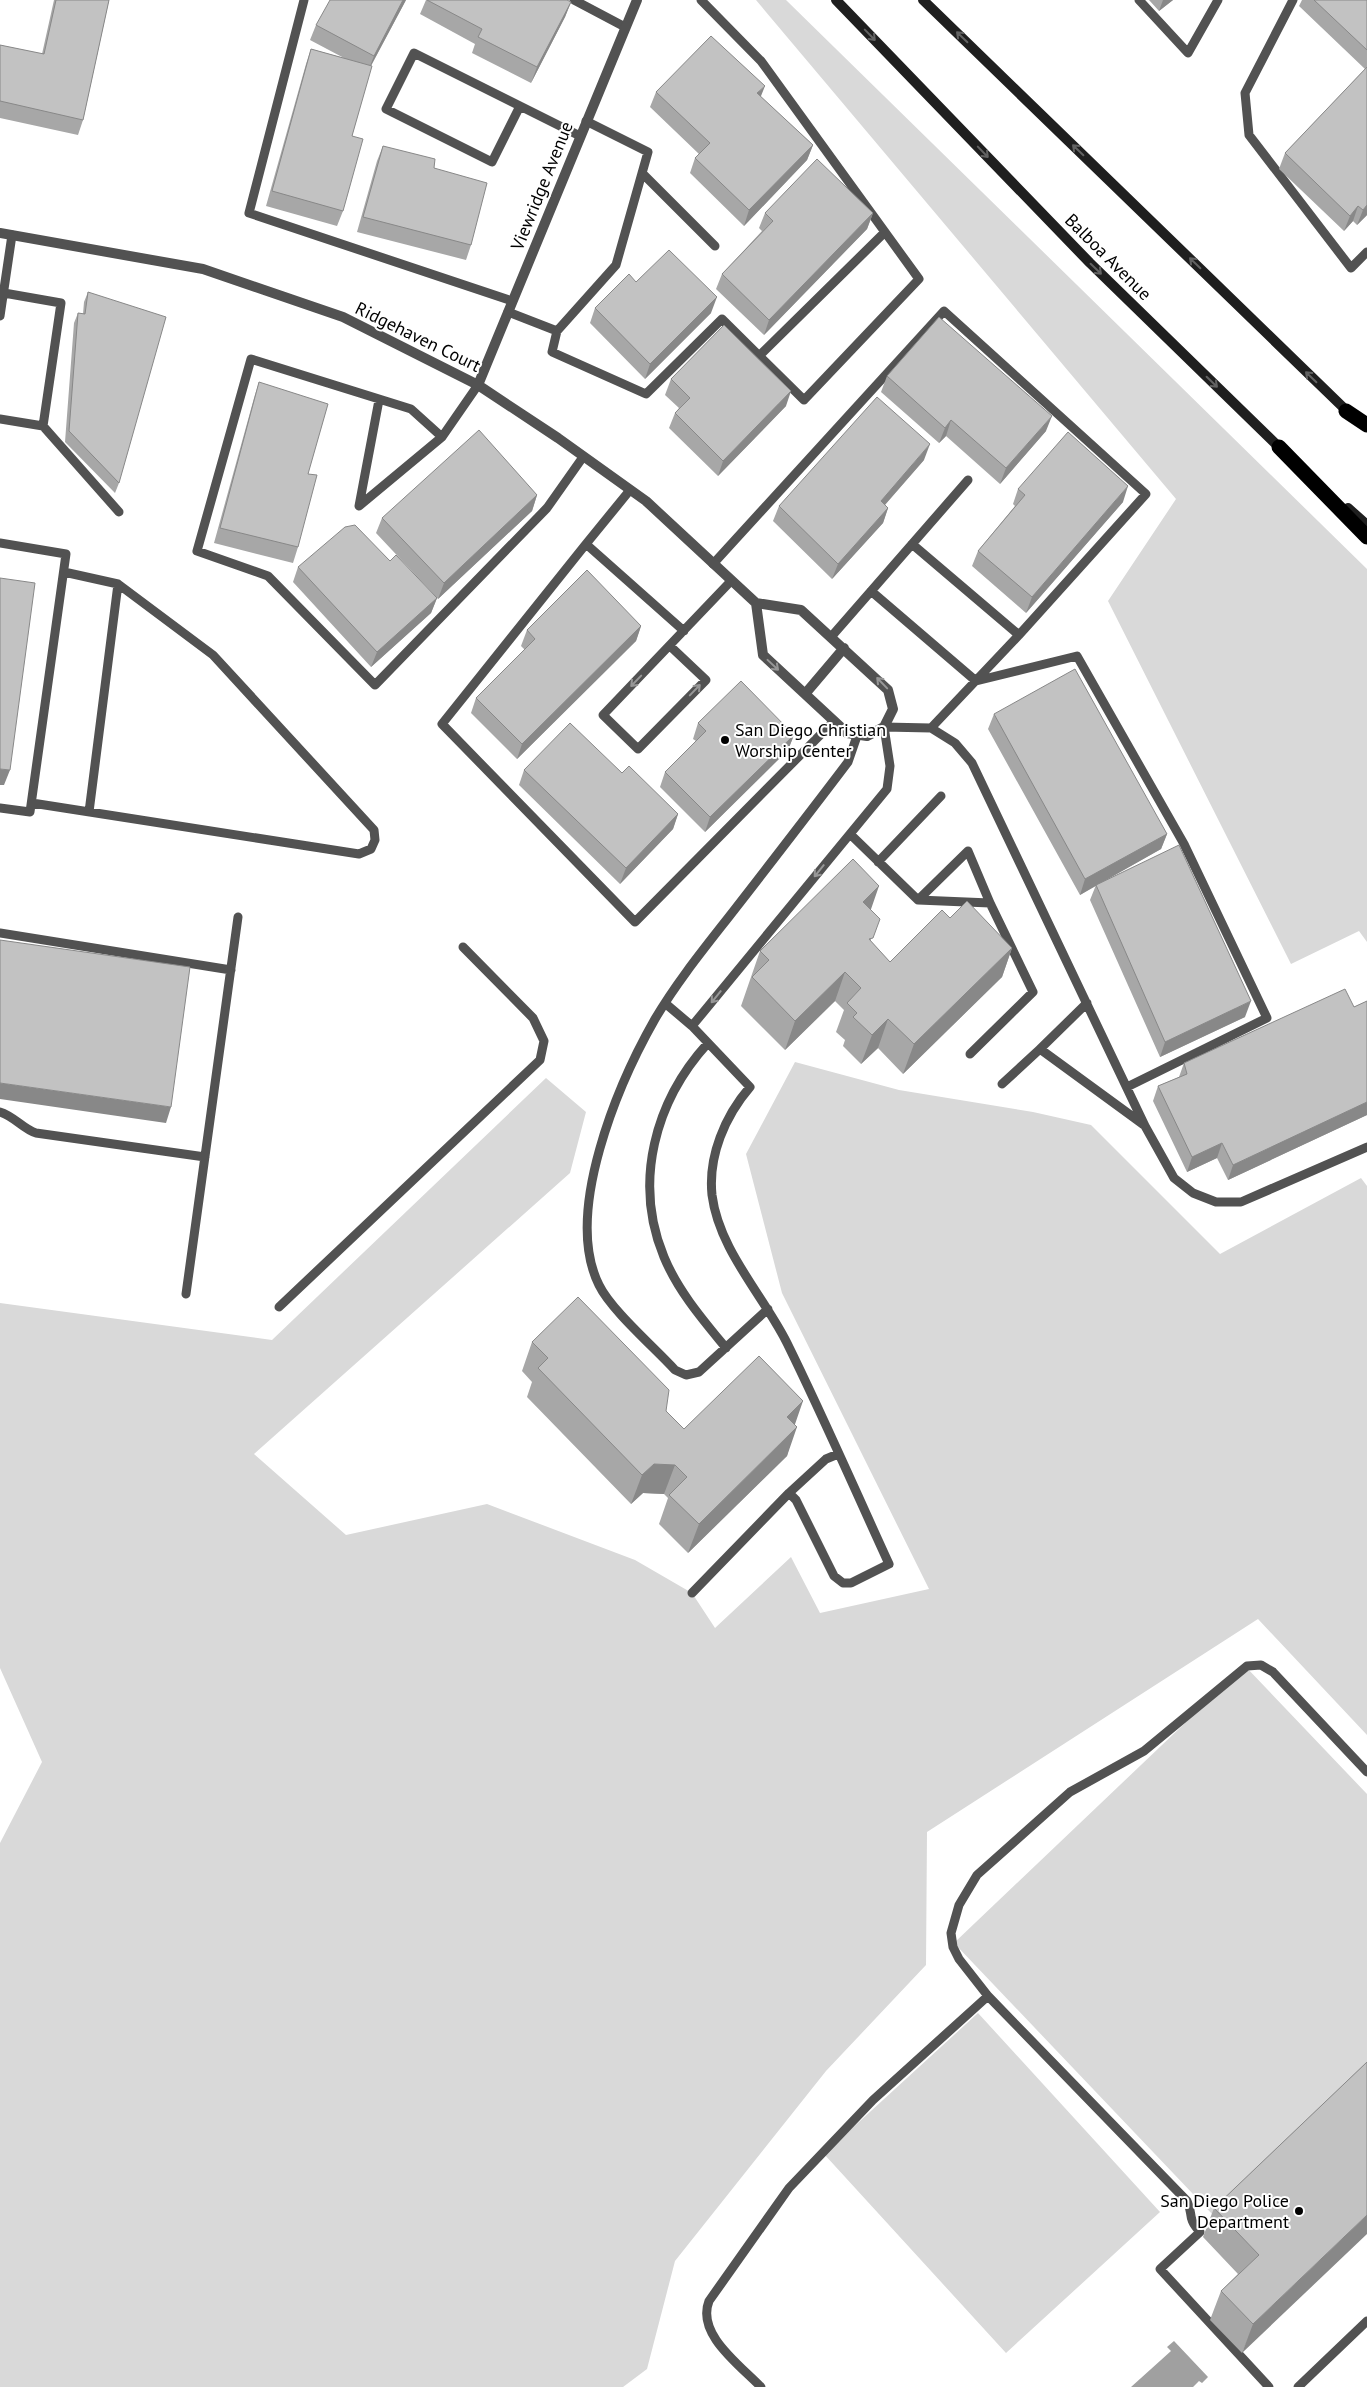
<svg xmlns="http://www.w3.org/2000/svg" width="1367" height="2387" viewBox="0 0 1367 2387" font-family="'PT Sans',sans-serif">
  <rect width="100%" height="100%" fill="#fff"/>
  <!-- green -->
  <path fill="#d9d9d9" d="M756 0H786L1367 569V942L1359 931 1291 964 1108 601 1176 499Z
    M795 1062 899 1090 1033 1112 1091 1125 1220 1254 1361 1178 1367 1186V1735L1258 1619 927 1832 926 1965 826 2071 675 2261 647 2369 623 2387H0V1843L42 1762 0 1668V1303L272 1340 546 1078 586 1112 570 1173 254 1454 346 1535 487 1504 635 1560 692 1593 715 1628 791 1557 820 1613 929 1589 782 1293 746 1154Z
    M1245 1666 1367 1794V2068L1213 2215 954 1943Z
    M978 2013 1160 2212 1006 2353 824 2154Z"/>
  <!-- water -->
  <path fill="#a0a0a0" d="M1174 2341 1208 2377 1202 2383 1199 2381 1193 2387H1131L1171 2351 1167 2347Z"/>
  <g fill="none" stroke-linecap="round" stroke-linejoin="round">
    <!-- service -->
    <path stroke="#525252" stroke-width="9" d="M304 0 249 213 512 301
      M574 0 625 27
      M1139 0 1188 53 1218 0
      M1293 0 1245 93 1249 135 1351 268 1367 252
      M520 106 492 162 386 109 414 53 580 136
      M642 173 715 246
      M508 312 557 331 552 352 646 394 722 319 804 400 919 279 761 61 701 0
      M0 316 12 235
      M557 331 616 265 648 152 586 121
      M759 356 885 232
      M478 385 442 437 411 409 251 359 197 551 268 576 375 685 547 508 583 457
      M379 400 359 506 442 437
      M0 419 43 426 61 303 4 293
      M43 426 119 512
      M630 490 586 544 684 631
      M0 543 66 554 30 812 0 808
      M586 544 442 724 635 922 834 721
      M912 544 1019 635
      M871 591 976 681 1077 656 1184 844 1267 1018 1127 1087
      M831 637 968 480
      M670 646 706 680 638 749 603 715 731 581
      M931 728 955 743 972 763 1145 1126 1174 1178 1193 1193 1216 1202H1241L1367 1147
      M32 803 359 854 371 849 375 840 374 830 213 655 118 584 64 572
      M89 812 118 584
      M850 834 918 900 990 903 1033 992 970 1054
      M878 862 941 796
      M918 900 968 851 990 903
      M0 933 231 970
      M1087 1003 1040 1049 1144 1125
      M666 1004 692 1026 750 1087C725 1116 708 1156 712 1195 719 1250 763 1295 787 1343 823 1416 855 1490 889 1564L851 1583H843L834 1576 796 1500 789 1493
      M692 1026 887 789 890 766 884 727 931 728 1019 635 1146 494 944 311 713 564
      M708 1043C655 1101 633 1182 664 1257 678 1291 703 1320 726 1348
      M1002 1084 1040 1049
      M0 1112C14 1116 23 1129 36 1133L205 1157
      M186 1294 238 917
      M279 1307 540 1060 544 1041 533 1018 463 947
      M768 1309 699 1372 686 1375 675 1370C655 1348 611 1310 599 1285 563 1213 618 1084 655 1019 678 980 707 945 735 909 773 860 811 811 848 762L857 736
      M692 1593 789 1493 826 1459 838 1454
      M988 1996 1187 2201C1194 2215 1186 2216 1200 2232L1160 2269 1269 2387
      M761 2387C740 2365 696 2334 709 2301L789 2188 873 2100 988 1996 959 1959 953 1947 951 1933 959 1905 977 1875 1070 1792 1144 1751 1247 1666 1261 1665 1273 1672 1367 1772
      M1298 2387 1367 2321"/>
    <!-- minor -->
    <path stroke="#525252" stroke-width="10" d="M0 233 203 269 343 317 478 385 558 438 646 501 756 603 801 610 888 690 893 709 884 727 867 736 847 733 763 655 756 603
      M478 385 637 0
      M805 694 844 648"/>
    <!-- secondary -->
    <path stroke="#1f1f1f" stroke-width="10" d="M836 0 1090 263 1282 450
      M923 0 1350 414
      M1348 508 1367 525"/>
    <!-- motorway -->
    <path stroke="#000" stroke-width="15" d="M1346 411 1367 425
      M1279 447 1367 537"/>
  </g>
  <!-- wall -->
  <path fill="#a7a7a7" d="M54 0H109L83 120 78 135 0 118V45L42 54Z
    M406 0 371 66 352 136 343 211 337 226 266 206 306 64 311 49 344 58 310 40 316 25Z
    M426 0H567L571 2 565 17 531 83 472 53 475 44 420 14Z
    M1149 0H1173L1159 11Z
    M1302 0H1367V215L1357 225 1353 221 1344 231 1279 169 1285 153 1365 69 1299 6Z
    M656 92 761 97 813 145 807 160 744 226 690 173 695 158 699 154 650 107Z
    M383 146 434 168 471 245 466 260 357 232 377 161Z
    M765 213H873L867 229 764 335 716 289 722 274 762 231 759 228Z
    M636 282 711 313 645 379 590 323 595 308Z
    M88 292 119 483 115 493 65 442 74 323 78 313 83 314 84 302Z
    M887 376 1046 431 1000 484 946 436 939 443 881 392Z
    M671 379 786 406 718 476 669 428 675 413 679 408 665 395Z
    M259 382 308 474 298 547 293 563 214 543 254 398Z
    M924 460 885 505 888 508 883 523 832 579 773 521 779 506Z
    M1018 489 1123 502 1026 613 972 566 978 551 1015 506 1013 504Z
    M537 495 532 511 438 599 376 533 382 518Z
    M390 561 437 598 431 613 371 667 293 582 298 567Z
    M641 626 636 641 517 759 471 713 476 698 525 650 521 646 527 630Z
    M994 714 1167 834 1161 849 1100 883 1245 1017 1160 1057 1090 900 1096 885 1080 895 988 729Z
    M698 723 794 735 788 750 705 832 660 787 665 772 696 741 693 739Z
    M524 770 622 773 678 814 673 829 620 884 519 785Z
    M871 910V942L890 962 950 918 1012 948 1002 977 903 1074 878 1048 861 1064 843 1046 845 1040 836 1032 844 1010 835 1001 785 1050 741 1006 760 951Z
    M1367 1001V1115L1228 1180 1217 1158 1187 1172 1153 1101 1158 1086 1179 1077 1184 1063 1354 1007Z
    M532 1342 666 1411 684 1429 795 1425 787 1456 688 1553 659 1524 668 1498 664 1494 643 1493 631 1504 527 1397 532 1382 522 1371Z
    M1367 2062 1242 2353 1210 2320 1221 2291 1238 2274 1203 2237 1214 2208Z"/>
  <!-- shaded-wall -->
  <path fill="#888" d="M403 0H406L368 71 374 56Z
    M1163 0H1173L1159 11Z
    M571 2 565 17 531 83 537 67Z
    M765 86 759 101 757 93Z
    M813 145 807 160 744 226 749 210Z
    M1367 205V215L1357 225 1363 210Z
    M1358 206 1353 221 1344 231 1350 216Z
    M873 213 867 229 764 335 769 320Z
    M717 297 711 313 645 379 650 364Z
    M791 391 786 406 718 476 723 461Z
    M1052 416 1046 431 1000 484 1006 468Z
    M951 420 946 436 939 443 945 428Z
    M930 444 924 460 875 516 881 501Z
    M1128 486 1123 502 1026 613 1032 597Z
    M537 495 532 511 438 599 444 583Z
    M888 508 883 523 832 579 838 564Z
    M437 598 431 613 371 667 377 652Z
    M641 626 636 641 517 759 522 744Z
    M794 735 788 750 705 832 710 817Z
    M0 769 10 770 4 785H0Z
    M678 814 673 829 620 884 626 868Z
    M1167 834 1161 849 1080 895 1085 879Z
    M879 886 869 915 863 902Z
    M1012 948 1002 977 903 1074 914 1044Z
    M845 972 835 1001 785 1050 795 1021Z
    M1251 1001 1245 1017 1160 1057 1165 1042Z
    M888 1019 878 1048 861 1064 872 1035Z
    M0 1083 171 1107 166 1123 0 1099Z
    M1367 1102V1115L1228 1180 1233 1165Z
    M1222 1143 1217 1158 1187 1172 1192 1157Z
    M803 1401 793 1430 787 1417Z
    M797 1427 787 1456 688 1553 699 1524Z
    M654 1464 675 1465 664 1494 643 1493 631 1504 642 1475Z
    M1367 2215V2234L1242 2353 1253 2324Z"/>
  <!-- building -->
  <path fill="#c2c2c2" stroke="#888" d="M56 0H109L83 120 0 101V45L44 54Z
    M330 0H403L374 56 316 25Z
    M427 0H567L571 2 537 67 478 37 482 29Z
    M1314 0H1367V50Z
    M711 36 765 86 757 93 813 145 749 210 695 158 710 143 656 92Z
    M311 49 372 66 352 136 363 139 343 211 272 191Z
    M1367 67V205L1363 210 1358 206 1350 216 1285 153Z
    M383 146 435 159 434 168 487 183 471 245 363 217Z
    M817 159 873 213 769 320 722 274 773 221 765 213Z
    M669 250 717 297 650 364 595 308 629 274 636 282Z
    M88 292 166 317 119 483 69 431 78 313 85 314Z
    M939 317 1052 416 1006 468 951 420 945 428 887 376Z
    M724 325 791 391 723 461 675 413 690 398 671 379Z
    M259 382 328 404 308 474 317 475 298 547 220 528Z
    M877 397 930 444 881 501 888 508 838 564 779 506Z
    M479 430 537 495 444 583 382 518Z
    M1068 432 1128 486 1032 597 978 551 1025 495 1018 489Z
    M355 525 390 561 396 555 437 598 377 652 298 567 345 527Z
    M587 570 641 626 522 744 476 698 535 639 527 630Z
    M0 578 35 583 10 770 0 769Z
    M1075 669 1167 834 1085 879 994 714Z
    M741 681 794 735 710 817 665 772 706 731 698 723Z
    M570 723 622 773 629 766 678 814 626 868 524 770Z
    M1179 845 1251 1001 1165 1042 1096 885Z
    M853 859 879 886 863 902 880 919 873 938 869 939 890 962 942 910 950 918 967 901 1012 948 914 1044 888 1019 872 1035 853 1017 857 1013 847 1003 861 988 845 972 795 1021 752 977 769 960 760 951Z
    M0 940 190 967 171 1107 0 1083Z
    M1345 989 1354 1007 1367 1001V1102L1233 1165 1222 1143 1192 1157 1158 1086 1187 1074 1184 1063Z
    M578 1297 669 1390 666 1411 684 1429 759 1356 803 1401 787 1417 797 1427 699 1524 669 1495 687 1477 675 1465 654 1464 642 1475 538 1368 548 1358 532 1342Z
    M1367 2062V2215L1253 2324 1221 2291 1259 2255 1214 2208Z"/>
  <!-- one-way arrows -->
  <defs><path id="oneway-shaft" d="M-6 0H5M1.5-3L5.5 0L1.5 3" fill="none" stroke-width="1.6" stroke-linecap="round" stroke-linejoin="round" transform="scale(1.25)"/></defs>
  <g stroke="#626262">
    <use href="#oneway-shaft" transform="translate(870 35) rotate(46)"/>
    <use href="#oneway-shaft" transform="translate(962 37) rotate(-136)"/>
    <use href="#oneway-shaft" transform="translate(1078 150) rotate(-136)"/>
    <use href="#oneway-shaft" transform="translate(983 152) rotate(46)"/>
    <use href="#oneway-shaft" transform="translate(1195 263) rotate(-136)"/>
    <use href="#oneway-shaft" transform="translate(1096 269) rotate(44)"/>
    <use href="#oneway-shaft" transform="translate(1311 377) rotate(-136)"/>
    <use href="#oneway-shaft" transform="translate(1212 382) rotate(44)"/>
  </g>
  <g stroke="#979797">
    <use href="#oneway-shaft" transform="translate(773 665) rotate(43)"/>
    <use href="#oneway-shaft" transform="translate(636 681) rotate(134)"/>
    <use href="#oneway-shaft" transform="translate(882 683) rotate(-134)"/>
    <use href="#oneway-shaft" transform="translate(695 690) rotate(-46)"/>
    <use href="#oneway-shaft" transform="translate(819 871) rotate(129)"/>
    <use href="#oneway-shaft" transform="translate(716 997) rotate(129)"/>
  </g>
  <!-- markers -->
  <g fill="#000" stroke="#fff" stroke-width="2">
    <circle cx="725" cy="740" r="5"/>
    <circle cx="1299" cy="2211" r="5"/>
  </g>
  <g text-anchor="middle" stroke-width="4" stroke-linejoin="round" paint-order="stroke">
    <!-- street labels -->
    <g font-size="18" fill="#000" stroke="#fff">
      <text transform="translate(542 186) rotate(-68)" y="6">Viewridge Avenue</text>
      <text transform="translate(1108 257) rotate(45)" y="6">Balboa Avenue</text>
      <text transform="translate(418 337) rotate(26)" y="6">Ridgehaven Court</text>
    </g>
    <!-- poi labels -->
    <g font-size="18" fill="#000" stroke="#fff" text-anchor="start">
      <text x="735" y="736">San Diego Christian<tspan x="735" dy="21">Worship Center</tspan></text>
      <text x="1289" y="2207" text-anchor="end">San Diego Police<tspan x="1289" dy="21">Department</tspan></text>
    </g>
  </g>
</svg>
